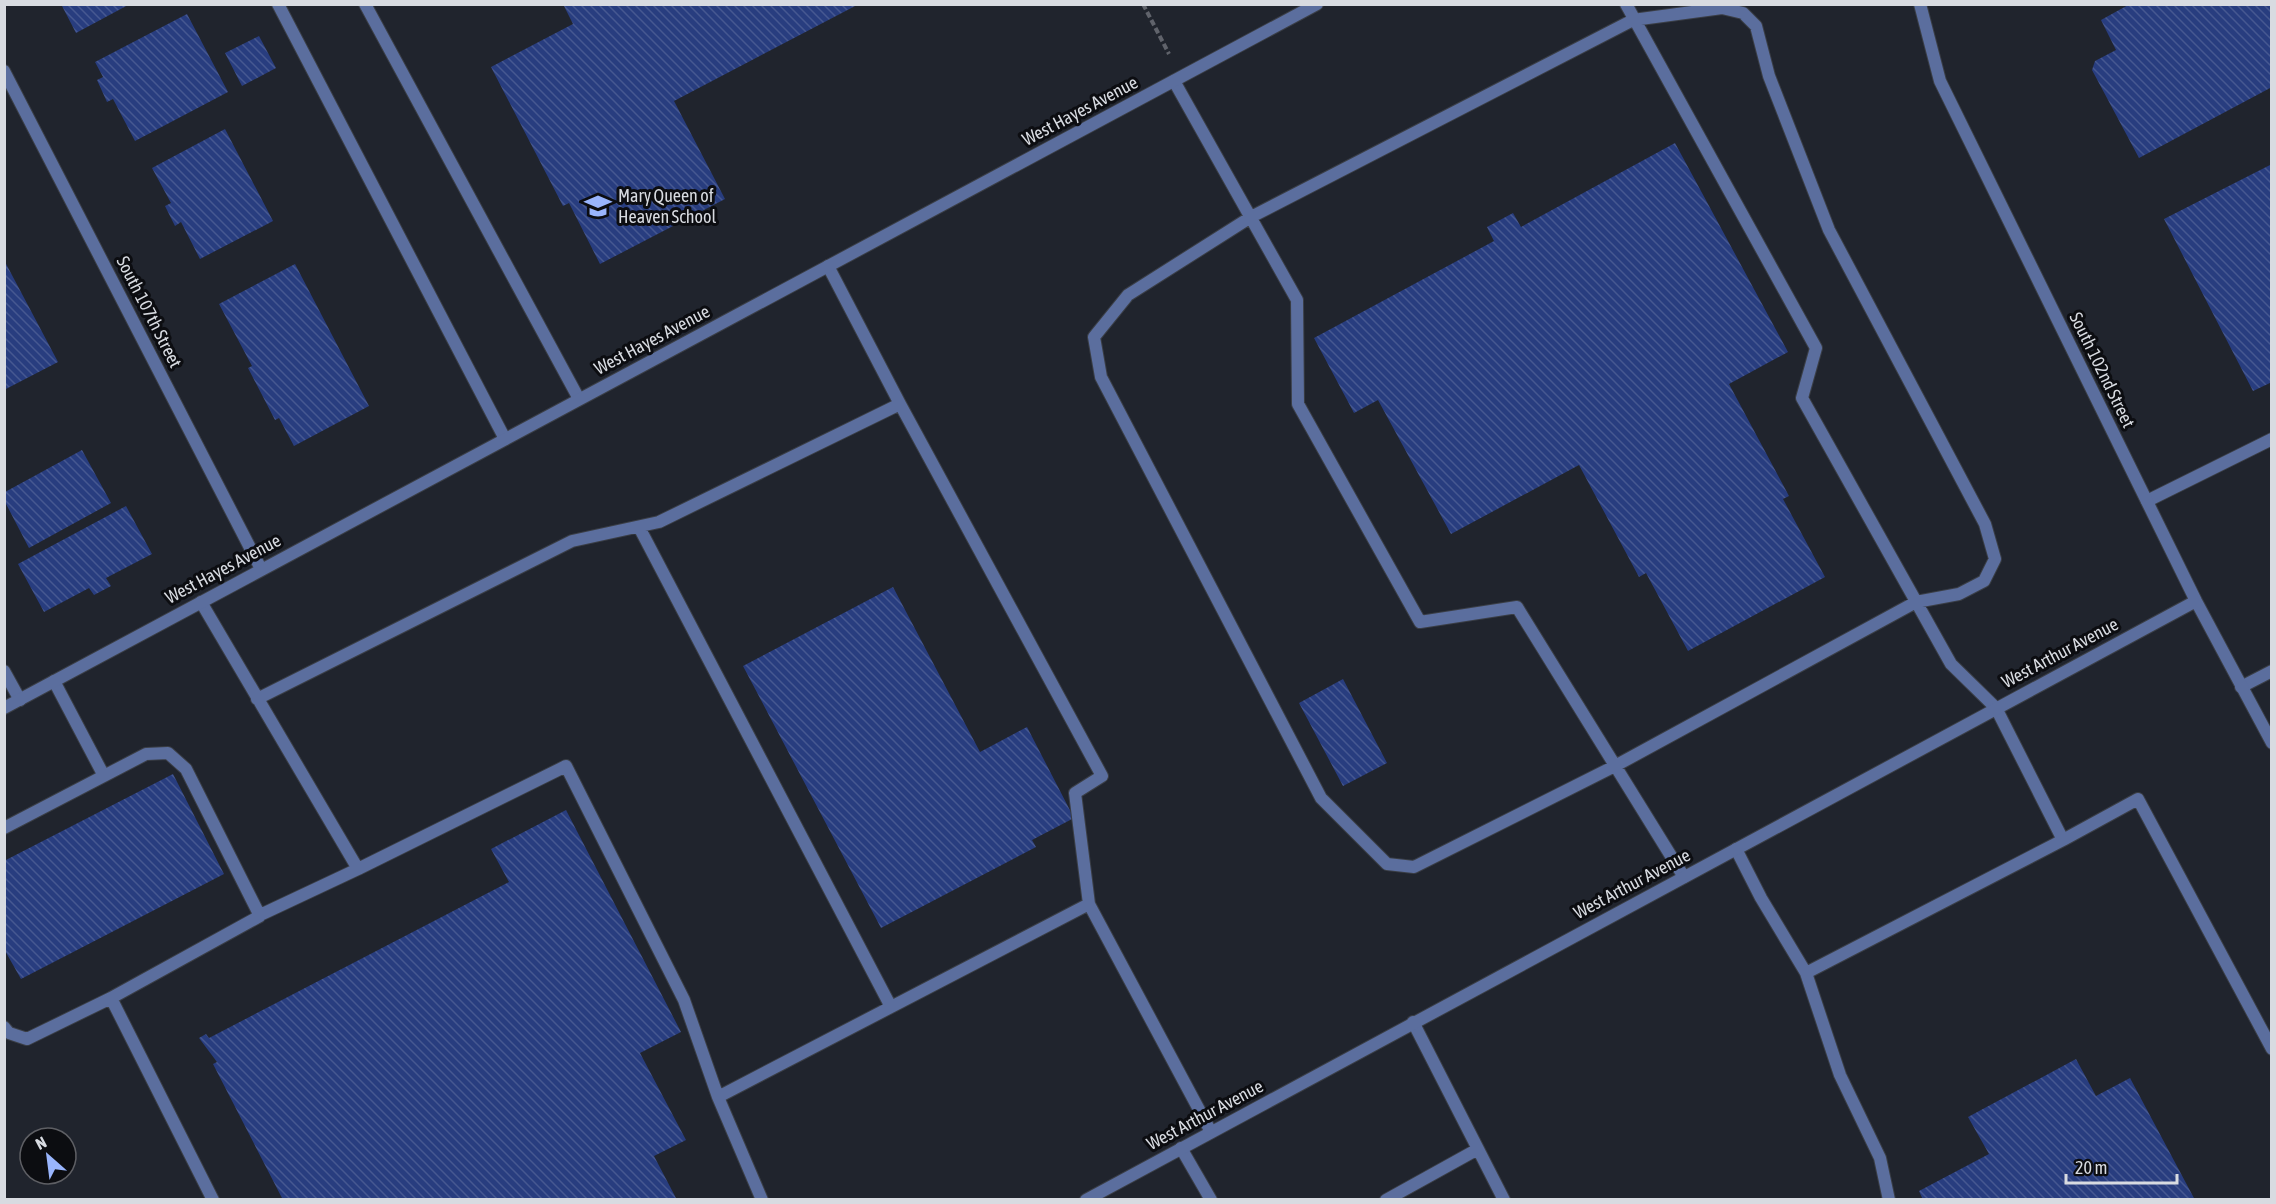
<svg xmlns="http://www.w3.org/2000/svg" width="2276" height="1204" viewBox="0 0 2276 1204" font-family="'Asap Condensed',sans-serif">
  <defs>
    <pattern id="building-back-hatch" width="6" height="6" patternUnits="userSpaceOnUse" patternTransform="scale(1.5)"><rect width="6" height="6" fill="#283d7f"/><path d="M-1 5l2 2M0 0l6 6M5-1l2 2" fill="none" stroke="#465891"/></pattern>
  </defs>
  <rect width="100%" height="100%" fill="#20242d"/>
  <!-- building -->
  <path fill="url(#building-back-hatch)" d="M61 4H130L76 33Z
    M567 4H859L674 101 725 199 600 264 569 203 563 206 491 67 573 24 564 6Z
    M2130 4H2272V87L2139 158 2092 70 2095 61 2116 50 2101 20Z
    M187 14 228 92 135 141 113 99 107 102 97 80 103 77 95 62Z
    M259 36 276 68 242 86 225 53Z
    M225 129 273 221 200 259 181 222 175 226 165 206 171 203 152 168Z
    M1675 143 1788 352 1729 384 1789 496 1783 499 1825 577 1688 651 1646 573 1639 577 1579 465 1451 534 1378 400 1354 413 1314 338 1494 241 1487 227 1513 213 1521 227Z
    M2272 164V382L2253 391 2164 219Z
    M4 260 58 362 4 390Z
    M295 264 369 406 294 446 279 418 275 420 248 368 252 366 219 304Z
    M82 450 111 503 29 548 5 502V492Z
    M126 506 152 554 106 578 111 586 94 595 89 588 44 612 18 564Z
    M893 587 980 752 1027 727 1074 818 1032 840 1036 847 881 928 743 666Z
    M1343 679 1387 763 1343 786 1299 703Z
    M173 774 224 874 21 979 4 949V861Z
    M566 810 681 1032 640 1053 686 1140 654 1156 677 1200H283L213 1064 217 1062 199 1038 206 1034 209 1038 509 882 491 849Z
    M2076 1059 2096 1096 2130 1078 2195 1200H1923L1919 1191 1989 1154 1968 1117Z"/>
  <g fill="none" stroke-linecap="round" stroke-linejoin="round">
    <defs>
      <path id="lane" d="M278 4 505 439
        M365 4 579 399
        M1626 4 1816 348 1802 398 1951 664 1996 708 2063 840 1806 973 1761 898 1736 849
        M1722 8 1743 13 1756 26 1769 76 1829 230 1985 524 1995 559 1984 581 1959 594 1916 602 1615 766 1414 867 1387 864 1321 798 1101 377 1094 337 1128 295 1251 217 1633 20Z
        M1174 81 1297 300 1298 404 1420 622 1517 607 1684 877
        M828 266 900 404 1102 776 1075 793 1089 904 1211 1132
        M2147 501 2272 439
        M639 527 891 1007
        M201 602 358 869 566 766 684 1000 718 1097 762 1200
        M4 671 20 700
        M54 681 104 776
        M2241 687 2272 671
        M257 699 572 541 659 522 900 404
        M4 828 146 754 168 753 186 769 260 916 111 998 27 1039 9 1033 4 1027
        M2063 840 2138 799 2272 1049
        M258 916 358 869
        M1806 973 1840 1075 1880 1158 1889 1200
        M111 998 213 1200
        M718 1097 1089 904
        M1181 1148 1211 1200
        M1478 1149 1504 1200
        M1386 1200 1478 1149 1413 1022"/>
      <path id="street" d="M1920 4 1940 81 2196 601 2272 743
        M4 71 261 569
        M4 708 1317 4
        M1086 1200 2196 601"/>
    </defs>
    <!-- lane casing -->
    <use href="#lane" stroke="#3a3e46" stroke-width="14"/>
    <!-- street casing -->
    <use href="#street" stroke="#3a3e46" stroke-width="14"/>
    <!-- path -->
    <path stroke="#60636b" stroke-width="4" stroke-dasharray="6 3" stroke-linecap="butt" d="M1143 4 1169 54"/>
    <!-- lane -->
    <use href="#lane" stroke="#5b6e9e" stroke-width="12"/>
    <!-- street -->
    <use href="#street" stroke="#5b6e9e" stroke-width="12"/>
  </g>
  <!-- icons -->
  <defs>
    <symbol id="school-bare" viewBox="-9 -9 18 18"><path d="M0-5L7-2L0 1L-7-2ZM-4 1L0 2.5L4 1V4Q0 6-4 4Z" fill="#99b5fd" stroke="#0c0d11" stroke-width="2.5" paint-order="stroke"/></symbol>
  </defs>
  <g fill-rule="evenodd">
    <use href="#school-bare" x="579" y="187" width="38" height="38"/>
  </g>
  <g text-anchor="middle" stroke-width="6" stroke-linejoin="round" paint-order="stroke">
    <!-- street labels -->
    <g font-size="18" fill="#d8dbe1" stroke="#0c0d11">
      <text transform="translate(1080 111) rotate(-28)" y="6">West Hayes Avenue</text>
      <text transform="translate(149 312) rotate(63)" y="6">South 107th Street</text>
      <text transform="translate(652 340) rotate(-28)" y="6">West Hayes Avenue</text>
      <text transform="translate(2102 370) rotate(64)" y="6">South 102nd Street</text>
      <text transform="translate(223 569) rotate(-28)" y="6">West Hayes Avenue</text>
      <text transform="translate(2060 653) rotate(-28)" y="6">West Arthur Avenue</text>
      <text transform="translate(1632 884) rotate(-28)" y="6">West Arthur Avenue</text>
      <text transform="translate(1205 1115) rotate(-28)" y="6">West Arthur Avenue</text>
    </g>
    <!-- poi labels -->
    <g font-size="18" fill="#d8dbe1" stroke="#0c0d11" text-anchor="start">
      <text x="618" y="202">Mary Queen of<tspan x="618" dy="21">Heaven School</tspan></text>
    </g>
  </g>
  <!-- border -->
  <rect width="2276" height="1204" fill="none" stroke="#d8dbe1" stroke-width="12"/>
  <!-- north arrow -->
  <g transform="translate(48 1156) rotate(332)"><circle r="28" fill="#0c0d11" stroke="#5e5f64" stroke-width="1.5"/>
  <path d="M0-4.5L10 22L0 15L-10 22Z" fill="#99b5fd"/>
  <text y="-9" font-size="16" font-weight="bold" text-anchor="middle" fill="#d8dbe1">N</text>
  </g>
  <!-- scale -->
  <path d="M2066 1174v9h111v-9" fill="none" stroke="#d8dbe1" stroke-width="3"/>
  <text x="2075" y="1174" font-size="18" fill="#d8dbe1" stroke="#0c0d11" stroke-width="4.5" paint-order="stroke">20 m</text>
</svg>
